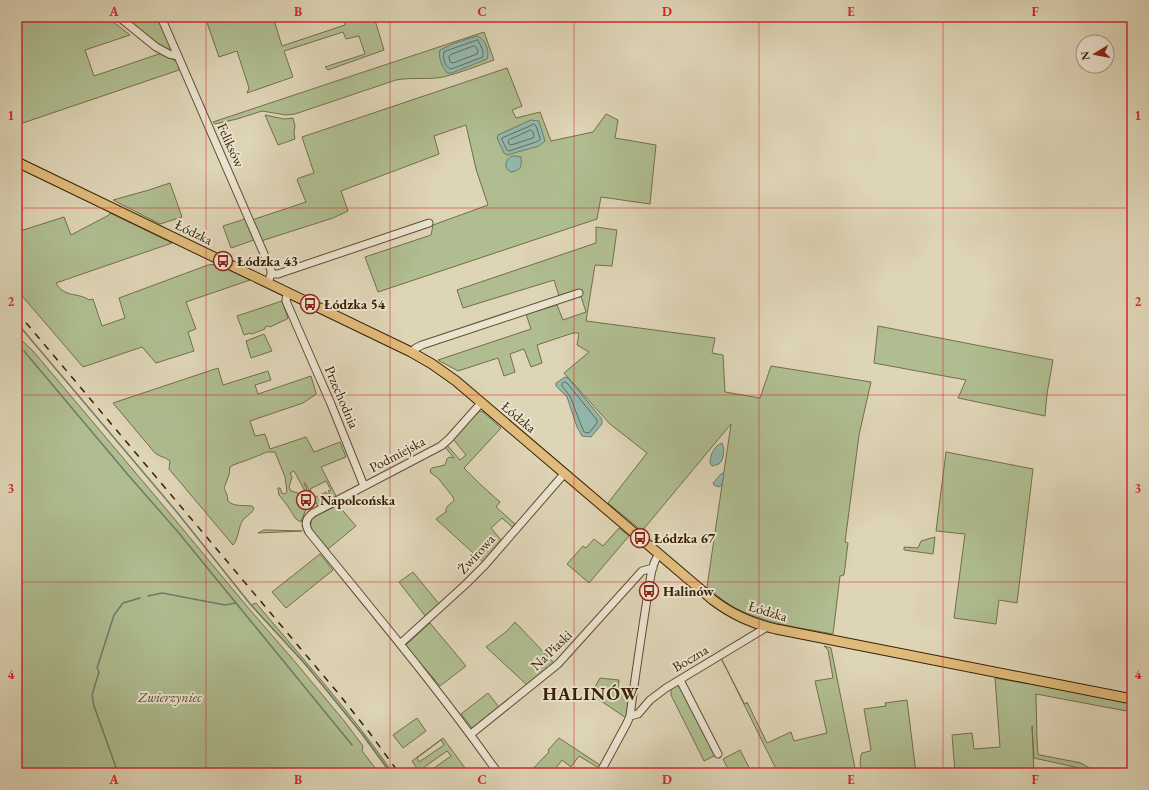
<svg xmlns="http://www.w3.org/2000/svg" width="1149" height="790" viewBox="0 0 1149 790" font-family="'EB Garamond',serif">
  <rect width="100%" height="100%" fill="#ded4b6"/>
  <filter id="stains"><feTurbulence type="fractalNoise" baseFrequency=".005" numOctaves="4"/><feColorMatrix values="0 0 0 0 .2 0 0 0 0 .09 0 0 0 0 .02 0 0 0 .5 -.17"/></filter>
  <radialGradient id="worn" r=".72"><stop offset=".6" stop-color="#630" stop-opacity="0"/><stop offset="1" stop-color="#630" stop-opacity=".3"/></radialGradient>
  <!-- green -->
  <path fill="#afbd90" stroke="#746e49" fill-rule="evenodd" d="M17 17H107L130 35 85 50 94 76 162 53 179 63V70L17 125V99H19L17 93Z
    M122 17H159L177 58Z
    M205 17H273L282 46 345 25 344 17H374L384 50 328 70 325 67 365 54 359 36 346 39 343 32 284 51 293 77 247 93 249 88 237 51 219 57Z
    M484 32 494 60C477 66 460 73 443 77 428 80 412 77 396 80L295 114 286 115 262 111 237 119 215 124 213 122Z
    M507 68 522 106 512 110 516 118 540 112 551 141 593 132 606 114 618 120 615 138 656 145 650 204 601 197 597 219 378 292 365 257 431 235 433 225 488 205 476 169 466 125 434 136 439 154 341 191 348 211 333 218 261 241 252 220 306 202 297 180 299 178 314 173 302 137Z
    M265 115 284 119 293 118 295 126 294 133 295 139 278 145Z
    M170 183 182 217 160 224 113 200 149 190Z
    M110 213 172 243 56 283C64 298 78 292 89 300L93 299 102 326 125 318 119 298 208 265 216 264 250 280 186 302 196 329 188 332 194 351 156 363 142 347 83 367 17 290V232L64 217 71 235 109 215Z
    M245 219 254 240 231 248 223 226Z
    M596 227 617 230 612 266 595 265 586 321 715 338 712 353 723 355 725 392 760 398 771 366 871 382 859 435 845 542 848 543 844 575 840 576 833 634C801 628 767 624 737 609 726 604 716 594 707 587L731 424 642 531 608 503 647 453 610 424 564 373 589 352 577 345 579 333H573L537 345 542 363 531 367 524 349 510 354 515 372 504 376 498 358 458 371 438 360 531 329 526 314 557 305 563 320 586 312 579 290 559 296 554 280 463 308 457 290 596 243Z
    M282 301 288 318 287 319 270 327 268 326 265 327V329L252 334 250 333 244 335 237 316Z
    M878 326 1053 360 1047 394 1045 416 958 398 966 380 874 363Z
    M264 334 272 351 251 358 246 341Z
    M17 336 33 351 167 510 245 604 296 663 345 722 363 746 362 751 379 773H17Z
    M218 368 223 385 268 371 271 380 255 385 258 394 311 376 316 393 315 395 303 403 250 421 255 436 265 434 270 449 306 437 314 452 340 442 346 457 321 467 336 496 332 498 328 491 331 490 326 481 310 489 314 498 326 492 330 499 318 506 305 483H304L307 490 305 491 294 471 290 473 292 477 289 487 291 491 298 493 301 499 300 500 302 505 304 504 306 509 301 522 296 519 287 505 279 495 278 488H280L282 493 285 494 287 492 285 477 275 452H267L250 459 233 465 230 467 229 475 224 488 227 495 228 501C234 507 243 505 252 506L254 508C252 514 247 515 243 520 238 527 239 538 233 545L169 469 170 461C166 457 160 457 155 453L113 403Z
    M479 411 483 412 501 428 464 468 481 485 500 502 496 507 515 524 512 527 502 518 491 528 501 540 483 562 436 519 446 512C445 505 451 505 454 500L453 497 438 478 431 473 430 470 432 468 445 465 447 459 449 457 454 458 445 447 447 445 460 460 466 455 453 439 476 413Z
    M946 452 1033 469 1017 603 999 600 996 624 954 618 965 534 936 531Z
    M338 505 356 526 328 549 310 528 312 518Z
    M619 528 629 536 589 583 567 564 583 546 586 548 594 539 603 546Z
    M264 530H270L302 531 258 533Z
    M935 537 933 554 904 550V547L918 548 921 541Z
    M320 554 333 570 286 608 272 592Z
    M413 572 440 605 426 617 399 582Z
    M256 603C303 659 351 713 393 773H391L364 736 325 688 297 655 251 605Z
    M515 622 554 663 527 685 486 647 507 631Z
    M430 623 466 666 440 686 406 646V645Z
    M824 646 831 648 855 768 858 773H778L721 658 744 703 746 704 747 702 767 743 791 732 794 741 827 733 815 681 833 678 828 650Z
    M600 678 619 680 618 691 629 692 626 718 591 694Z
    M995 678 1029 684V681L1132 702V712L1036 694 1037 740 1038 754 1040 755 1081 763 1091 769 1104 773H1091L1075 767 1034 758 1032 726 1034 773H955L952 735 972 733 974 749 1000 747Z
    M676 684 681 688 716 755 704 761 671 695V688Z
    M488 693 499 707 472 728 461 714Z
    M907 700 916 773H863C860 767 859 760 862 753L870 751 871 749 864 709 886 706 885 703Z
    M417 718 426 731 403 748 393 735Z
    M443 738 465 768 457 773H427L451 756 447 751 423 768 426 773H420L412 761ZM441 740 444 745 419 762 417 758Z
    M559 738 600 765 598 770 597 767 579 756 571 767 562 760 552 773H529L549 752 548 750Z
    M740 750 752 773H730L723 759Z"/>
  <!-- water -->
  <path fill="#93b8ae" stroke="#6f7b69" d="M477 36C485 38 490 52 487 59L452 73H447C442 66 438 58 440 50L455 43Z
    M531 120 539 121 545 141 539 146 507 155 504 153 497 138 498 135Z
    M512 156H515L521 157C522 167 521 170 511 172 504 168 504 161 512 156Z
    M565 377 568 378 602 419V424L591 437 582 436 577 427 567 397 556 386V383Z
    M722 443C725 449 724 459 719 464L712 466 710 463C710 455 714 446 722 443Z
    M722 473 724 474 722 485 719 487 714 485 713 483Z"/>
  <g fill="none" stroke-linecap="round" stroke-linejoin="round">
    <!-- shore -->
    <path stroke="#666c58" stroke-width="1" d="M478 40 483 51V57L451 69C445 67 442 58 444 52Z
      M474 46 476 47 478 51 477 54 453 63 450 62 449 56 450 55Z
      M534 124 536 126 540 138V140L536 142 509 151 507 150 502 140V138L532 125Z
      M531 130 533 132 534 136 533 138 511 145 509 144 508 141 509 140Z
      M565 382 567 383 597 420V423L589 433 584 432 581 425 570 396 562 386V384Z"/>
    <!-- stream -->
    <path stroke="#6f7b69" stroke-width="1.5" d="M17 323 176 511 251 605 306 665 362 734 389 771
      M17 342 20 345
      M24 351 129 476 178 532 352 745
      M148 596 162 593 225 605 236 603
      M118 773 94 706 92 695 99 672 97 668 114 615 123 603 140 598"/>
    <defs>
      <path id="minor" d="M119 17 156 47 169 54 178 56
        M161 17 271 270V274L268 283
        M271 274H278L429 223
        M287 293 286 301 331 404 364 486
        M411 352 416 348 422 345 579 293
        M481 403 449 439 441 446 313 513C306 518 304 524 309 532 373 611 439 689 498 773
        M400 644 466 584 485 565 564 474
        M680 680 718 754
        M630 716 638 714 650 700 666 688 767 627
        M471 734 558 664 642 571 653 568
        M600 773 627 723 630 716C635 677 641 638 647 599 650 585 650 566 659 554"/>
      <path id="major" d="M17 162 411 352 432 364 456 381 713 600C733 615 751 623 776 629L1132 699"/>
    </defs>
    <!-- minor casing -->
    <use href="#minor" stroke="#624d2f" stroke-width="9"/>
    <!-- major casing -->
    <use href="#major" stroke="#392002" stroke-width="11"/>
    <!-- minor -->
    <use href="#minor" stroke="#eae3d0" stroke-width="7"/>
    <!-- major -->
    <use href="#major" stroke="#dfba7b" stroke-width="9"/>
    <!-- rail -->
    <path stroke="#392002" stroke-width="1.5" stroke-dasharray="7 7" stroke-linecap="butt" d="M17 312 338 693 369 732 399 773"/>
  </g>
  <!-- grid -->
  <path fill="none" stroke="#d62828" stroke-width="1" stroke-opacity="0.55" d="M206 17V773M390 17V773M574 17V773M759 17V773M943 17V773M17 208H1132M17 395H1132M17 582H1132"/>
  <!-- icons -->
  <defs>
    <symbol id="bus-ring" viewBox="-11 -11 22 22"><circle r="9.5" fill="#eae3d0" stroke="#8f2418" stroke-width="1.5"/><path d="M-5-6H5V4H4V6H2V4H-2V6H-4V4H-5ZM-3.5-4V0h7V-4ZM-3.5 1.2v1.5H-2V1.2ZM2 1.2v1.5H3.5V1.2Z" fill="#8f2418"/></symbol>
  </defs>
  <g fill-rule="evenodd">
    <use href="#bus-ring" x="212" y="250" width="22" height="22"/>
    <use href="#bus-ring" x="299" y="293" width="22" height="22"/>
    <use href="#bus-ring" x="295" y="489" width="22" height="22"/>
    <use href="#bus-ring" x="629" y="527" width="22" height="22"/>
    <use href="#bus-ring" x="638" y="580" width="22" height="22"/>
  </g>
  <g text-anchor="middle" stroke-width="4" stroke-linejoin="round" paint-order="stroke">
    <!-- street labels -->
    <g font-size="14" fill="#392002" stroke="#eae3d0">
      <text transform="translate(231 145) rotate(66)" y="5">Feliksów</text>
      <text transform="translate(194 232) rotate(26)" y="5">Łódzka</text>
      <text transform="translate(342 397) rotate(67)" y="5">Przechodnia</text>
      <text transform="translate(519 417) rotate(40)" y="5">Łódzka</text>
      <text transform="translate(397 454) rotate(-28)" y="5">Podmiejska</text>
      <text transform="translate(476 554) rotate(-48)" y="5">Żwirowa</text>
      <text transform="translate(768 611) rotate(17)" y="5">Łódzka</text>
      <text transform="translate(551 650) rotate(-44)" y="5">Na Piaski</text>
      <text transform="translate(690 658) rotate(-31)" y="5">Boczna</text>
    </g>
    <!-- poi labels -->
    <g font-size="14" font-weight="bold" fill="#392002" stroke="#eae3d0" text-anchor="start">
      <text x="237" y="266">Łódzka 43</text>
      <text x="324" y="309">Łódzka 54</text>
      <text x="320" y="505">Napoleońska</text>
      <text x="654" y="543">Łódzka 67</text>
      <text x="663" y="596">Halinów</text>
    </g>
    <!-- park labels -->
    <g font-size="14" font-style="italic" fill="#564726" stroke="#eae3d0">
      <text x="170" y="702">Zwierzyniec</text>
    </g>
    <!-- district labels -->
    <g font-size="18" font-weight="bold" letter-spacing="1" fill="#392002" stroke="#eae3d0">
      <text x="591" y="700">HALINÓW</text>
    </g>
  </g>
  <!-- margin -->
  <rect width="1149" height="790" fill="none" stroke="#ded4b6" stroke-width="44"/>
  <!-- north arrow -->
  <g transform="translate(1095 54) rotate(260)"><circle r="19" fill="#eae3d0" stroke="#a3957e"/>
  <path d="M0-3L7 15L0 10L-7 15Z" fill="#8f2418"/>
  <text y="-6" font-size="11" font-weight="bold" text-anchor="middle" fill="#392002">N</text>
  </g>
  <rect x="22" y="22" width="1105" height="746" fill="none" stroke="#d62828" stroke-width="1.5"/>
  <g font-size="13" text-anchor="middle" font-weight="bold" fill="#d62828">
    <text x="114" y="16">A</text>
    <text x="298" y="16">B</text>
    <text x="482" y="16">C</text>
    <text x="667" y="16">D</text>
    <text x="851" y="16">E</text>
    <text x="1035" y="16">F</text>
    <text x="11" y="120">1</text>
    <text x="1138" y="120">1</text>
    <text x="11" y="306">2</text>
    <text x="1138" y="306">2</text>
    <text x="11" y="493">3</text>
    <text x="1138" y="493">3</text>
    <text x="11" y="679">4</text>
    <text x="1138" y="679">4</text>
    <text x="114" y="784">A</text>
    <text x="298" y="784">B</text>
    <text x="482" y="784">C</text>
    <text x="667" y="784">D</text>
    <text x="851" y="784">E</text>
    <text x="1035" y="784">F</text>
  </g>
  <rect width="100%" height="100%" filter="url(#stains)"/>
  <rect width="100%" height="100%" fill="url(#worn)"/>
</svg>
